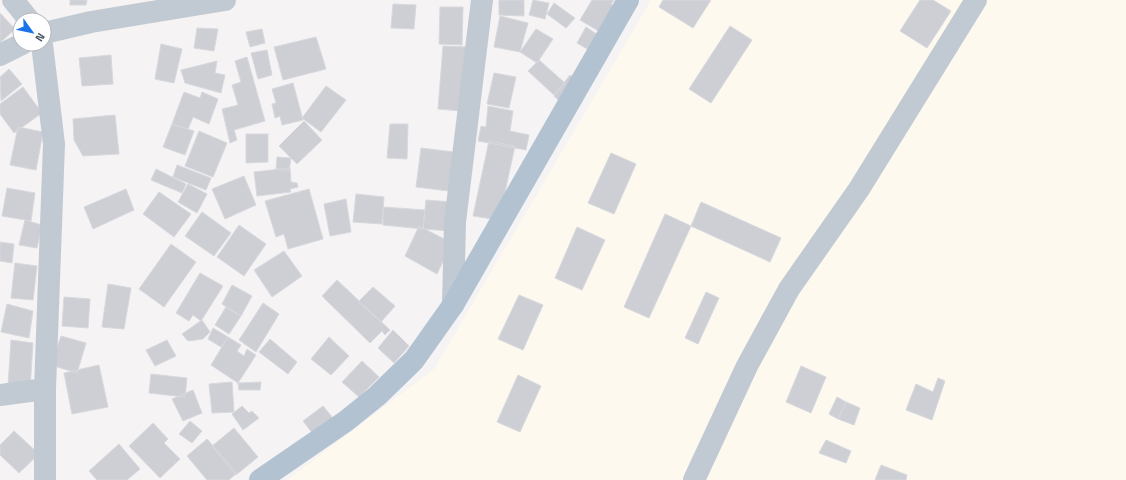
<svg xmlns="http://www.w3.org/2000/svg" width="1126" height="480" viewBox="0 0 1126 480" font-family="'Titillium Web',sans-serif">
  <rect width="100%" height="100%" fill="#f5f3f3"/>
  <!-- commercial -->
  <path fill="#fdf9ef" d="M651 0H1126V480H287L434 369Z"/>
  <!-- building -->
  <path fill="#cdcfd5" stroke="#d7d9de" d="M70 0H87L86 5H70Z
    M499 0H524V16L499 15Z
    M533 0 549 3 545 19 529 15Z
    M592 0H614L611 4 617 8 602 33 580 20Z
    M663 0H711L693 28 659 7Z
    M920 0H933L951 11 927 48 900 31Z
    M554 3 575 18 566 28 547 14Z
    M393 4 416 5 414 29 391 28Z
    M440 7H463L462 45 439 44Z
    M0 13 15 29 0 43Z
    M500 16 528 23 520 52 494 47Z
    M730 26 752 40 711 103 689 89Z
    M586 27 604 39 594 53 577 43Z
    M197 28 218 29 214 51 194 48Z
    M262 29 265 43 250 47 246 32Z
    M536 29 553 39 537 63 520 52Z
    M316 37 326 69 283 80 274 47Z
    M161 44 182 49 174 83 155 79Z
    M443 46 467 47 462 111 438 109Z
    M267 50 272 75 258 79 251 53Z
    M111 55 113 84 82 86 79 58Z
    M247 57 265 121 234 130 237 140 230 143 222 109 238 105 232 85 241 82 235 61Z
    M539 60 565 83 554 95 528 71Z
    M217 61 215 73 225 75 221 93 185 83 181 70Z
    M9 69 22 84 1 101 0 77Z
    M494 73 516 77 509 108 487 104Z
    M570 75 581 81 564 105 554 96Z
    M293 83 303 120 282 125 280 116 275 118 272 104 276 103 272 89Z
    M326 86 346 100 321 132 302 118Z
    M23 87 42 113 14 133 0 114V104Z
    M184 92 200 98 202 92 218 99 209 124 193 117 188 129 172 124Z
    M488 106 513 111 510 131 529 135 526 150 478 141 481 126 486 127Z
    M115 115 119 154 83 156 74 140 73 119Z
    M304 121 322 140 297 164 279 146Z
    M172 124 194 131 185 155 163 147Z
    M390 124H408L407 159 387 158Z
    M18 127 43 132 36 170 10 165Z
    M199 131 227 143 213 177 185 166Z
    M246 134H268V162L246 163Z
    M489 141 515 146 499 220 473 216Z
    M421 148 454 152 449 191 416 187Z
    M611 153 636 164 614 214 588 203Z
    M277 157 291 158 289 171 276 169Z
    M177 165 211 178 206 190 173 177Z
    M290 168 291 182 297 183 298 187 290 189 291 192 257 196 254 172Z
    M156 169 186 184 182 193 151 180Z
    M244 176 256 205 225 219 212 189Z
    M188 184 207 194 197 213 178 202Z
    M7 188 35 193 31 221 2 216Z
    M126 189 134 210 93 229 84 207Z
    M309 189 323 239 288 249 284 234 276 237 265 201Z
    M159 192 191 214 174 237 143 214Z
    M356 194 384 197 382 224 353 222Z
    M346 199 351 232 330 236 324 204Z
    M426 200 452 202 450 231 423 229Z
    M701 202 781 238 770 262 691 226Z
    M383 207 425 210 423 229 383 225Z
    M202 212 231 233 214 256 185 236Z
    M665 214 691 226 649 318 624 307Z
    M25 220 42 225 37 248 19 245Z
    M239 225 266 244 244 276 217 257Z
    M419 226 452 243 437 274 405 256Z
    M577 227 605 240 582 290 555 278Z
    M0 242 14 244 12 263 0 261Z
    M171 244 196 262 164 307 139 289Z
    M284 251 302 276 272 297 254 270Z
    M15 263 37 266 33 300 11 298Z
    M200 273 223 286 201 321 193 315 189 321 176 313Z
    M337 280 390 330 385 335 382 331 370 343 322 296Z
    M108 284 131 288 124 329 102 327Z
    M232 285 252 296 241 316 222 304Z
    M373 287 395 306 381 322 358 302Z
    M706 292 719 298 698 344 685 338Z
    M519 295 543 305 523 350 498 339Z
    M64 297 90 299 88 328 62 326Z
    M263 303 279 314 256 352 239 340Z
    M7 304 33 311 29 338 1 332Z
    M226 307 241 316 229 334 215 325Z
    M202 320 210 332 203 339 188 341 182 334Z
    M213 328 228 337 221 347 208 339Z
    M393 330 409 346 394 363 378 348Z
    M61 336 86 343 77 373 51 365Z
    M228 337 241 345 237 351 244 356 247 349 256 355 238 383 211 365Z
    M329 337 349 356 331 375 311 359Z
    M270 339 297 362 288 374 259 352Z
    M11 340 33 343 30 389 8 386Z
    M167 340 176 356 155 366 146 350Z
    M362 361 379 377 359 397 342 382Z
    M99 365 108 407 72 414 64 373Z
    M801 366 826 377 811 413 786 402Z
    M151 374 187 378 185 397 149 393Z
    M518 375 541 386 520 432 497 422Z
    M938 378 945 381 932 420 906 410 916 384 933 392Z
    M232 382 234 412 212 413 209 384Z
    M261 382 260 390H239L238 383Z
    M193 390 202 413 183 421 172 399Z
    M837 397 846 402 838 419 829 414Z
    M846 402 860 408 854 425 838 419Z
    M242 406 249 413 252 411 259 418 243 430 232 414Z
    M323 406 337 423 317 439 303 421Z
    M190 421 202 431 192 443 179 434Z
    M153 423 168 439 164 443 180 459 160 478 129 446Z
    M234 428 258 457 236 475 212 446Z
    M14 431 39 454 19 473 0 455V445Z
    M207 439 237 473 229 480H207L187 456Z
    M826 440 851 451 846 463 819 453Z
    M119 444 140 469 127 480H97L89 471Z
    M881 465 907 475 906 480H875Z"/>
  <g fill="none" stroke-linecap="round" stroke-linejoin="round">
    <!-- minor -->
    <path stroke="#c1cad2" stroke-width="22" d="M13 0 29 20
      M44 33 91 22 225 0
      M42 44 54 144 45 389V480
      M0 55 22 44
      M453 305 455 222 482 0
      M0 395 45 389
      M694 480 747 366 789 289 859 189 976 0"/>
    <!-- major -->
    <path stroke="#b3c2d1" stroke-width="22" d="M260 480 346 421 377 396 414 360 453 305 628 0"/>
  </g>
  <!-- north arrow -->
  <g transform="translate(32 32) rotate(123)"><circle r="19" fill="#ffffff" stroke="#b7bbc0"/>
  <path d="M0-3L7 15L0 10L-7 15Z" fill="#1a73e8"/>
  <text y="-6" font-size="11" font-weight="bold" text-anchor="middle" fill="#4a5661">N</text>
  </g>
</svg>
